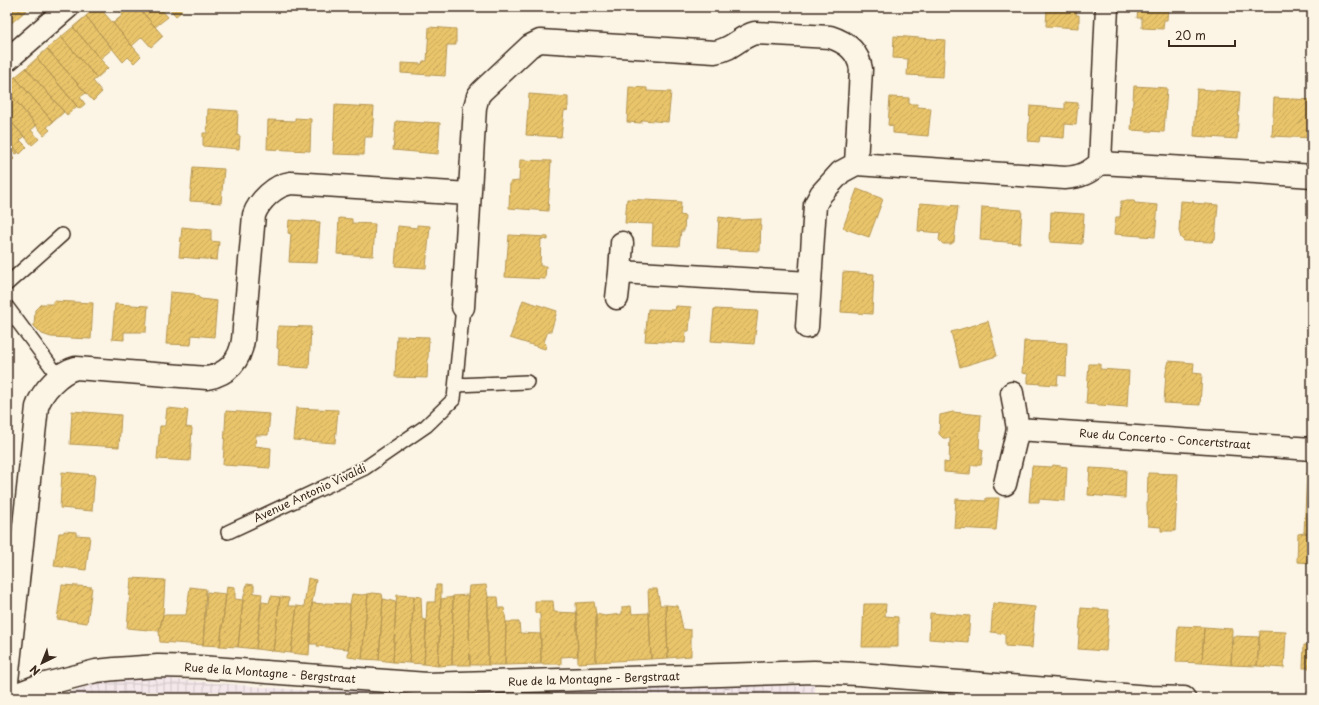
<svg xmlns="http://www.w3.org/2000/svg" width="1319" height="705" viewBox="0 0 1319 705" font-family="'Playpen Sans',sans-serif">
  <defs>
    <pattern id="industrial-grid" width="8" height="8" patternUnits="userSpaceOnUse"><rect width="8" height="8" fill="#f4e8eb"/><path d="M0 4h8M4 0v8" fill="none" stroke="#d2c7c9"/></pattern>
    <pattern id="homes-hatch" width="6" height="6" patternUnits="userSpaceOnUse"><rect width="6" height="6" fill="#e9c46a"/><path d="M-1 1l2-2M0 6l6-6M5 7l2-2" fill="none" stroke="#c9a95b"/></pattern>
    <pattern id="industry-hatch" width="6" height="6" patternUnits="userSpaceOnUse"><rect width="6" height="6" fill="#8a817c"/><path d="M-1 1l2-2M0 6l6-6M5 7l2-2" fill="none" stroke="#726a65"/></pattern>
  </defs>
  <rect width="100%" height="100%" fill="#fcf5e5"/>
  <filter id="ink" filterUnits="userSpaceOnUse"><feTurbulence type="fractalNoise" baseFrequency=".025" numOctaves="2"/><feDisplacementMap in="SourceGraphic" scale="8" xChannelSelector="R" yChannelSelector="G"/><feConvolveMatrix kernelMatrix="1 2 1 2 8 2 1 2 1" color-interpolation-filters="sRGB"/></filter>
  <g filter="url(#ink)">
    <!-- industrial -->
    <path fill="url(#industrial-grid)" d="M122 675 312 691 580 690 815 685V698H53Z"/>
    <!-- homes -->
    <path fill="url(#homes-hatch)" stroke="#b59653" d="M7 7H17L22 14 9 25 7 22Z
      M17 7H30L22 14Z
      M96 7H99L141 56 134 63 128 57 123 62 86 16Z
      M116 7H138L163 36 151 47 142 37 132 46 113 23 123 15Z
      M138 7H159L168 17 155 27Z
      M168 7H179L182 11 176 16Z
      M398 7H421V9Z
      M810 7H828V9Z
      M1047 7H1077L1076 15H1079V28L1046 26Z
      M1138 7H1168L1167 20H1164L1163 29 1142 28V18H1137Z
      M86 16 112 49 100 59 73 27Z
      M73 27 108 68 97 78 61 37Z
      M429 27 456 29V45H447L445 76 401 73V63L422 64 423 61H427Z
      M894 36 945 40 943 77 907 75 908 59 893 58Z
      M61 37 97 78 93 81 102 92 93 101 47 49Z
      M47 49 86 93 80 97 85 104 79 109 37 58Z
      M37 58 77 106 67 115 26 68Z
      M26 68 64 112 53 122 15 77Z
      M15 77 53 122 47 127 50 130 44 135 7 90V84Z
      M1134 86 1167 88 1164 132 1131 130Z
      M629 87 647 88V91L671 92 668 122 642 120 641 123 627 122Z
      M1197 89 1240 92 1237 139 1194 136Z
      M7 90 36 126 31 130 39 139 32 145 7 117Z
      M529 94 568 97V110L564 111 561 137 526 135Z
      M890 97 909 98V104H917L918 107 931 108 928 136 893 133V126L888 125Z
      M1274 98 1312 100V138L1272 136Z
      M1065 102 1078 103 1076 125 1065 124 1064 138 1040 136 1039 142 1028 141 1030 106 1065 109Z
      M335 105 374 107 372 137H365L364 155 333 154Z
      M208 109 238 111 237 135 240 136 239 149 203 146V133H207Z
      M7 117 24 137 20 140 27 147 20 154 7 139Z
      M295 118 311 119 310 151 267 149 268 120 295 121Z
      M396 121 424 123V122L440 123 438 154 393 150Z
      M7 139 18 153 16 154 13 151 10 154 14 159 8 163 7 162Z
      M520 160 551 161 548 211 509 208 510 182 519 181Z
      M193 167 224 169 221 203 190 201Z
      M857 189 883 199 869 237 843 228Z
      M627 199 681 202 680 215 685 216 684 231H681L679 246 652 245 653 224 625 223Z
      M1121 201H1134L1135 203 1158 205 1155 237 1114 234 1116 217H1120Z
      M1181 201 1194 202 1193 203 1218 205 1215 239 1212 242 1184 241 1181 238 1179 231Z
      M920 203 958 206 954 242 951 244H943L939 240 940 233 918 231Z
      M982 207 1022 210 1020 243 980 240Z
      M1051 212 1084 214 1082 244 1050 242Z
      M719 217 741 220 761 219 760 251 717 249Z
      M339 218 352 219V223L375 224 373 256 337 254Z
      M289 220 320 222 317 263 289 262 291 234 288 233Z
      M417 225 430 226 426 268 395 266 398 226 417 228Z
      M182 227 211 230V241L219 242 217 260 179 257Z
      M509 235 548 237V240L541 239 540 266H546L545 279 505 277 506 259H507Z
      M843 272 874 274 872 314 841 312Z
      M170 292 194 294 201 299 217 301 214 337 192 335 191 345 166 344Z
      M523 300 557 311 551 331H548L544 342 546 344 545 349 510 338Z
      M53 301 93 303 91 339 51 337 42 334 34 326 35 310 41 304H53Z
      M115 304 148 306 146 332H124V340L112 339Z
      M676 306 691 307 689 331H686L685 343 645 341 648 309 675 310Z
      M714 309 758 311 754 344 711 341Z
      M988 321 997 356 960 367 951 332Z
      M278 326 311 327 309 368 278 366 279 349 277 348Z
      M397 336 429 337 427 378 395 377Z
      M1024 341 1067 343 1066 376 1058 375 1057 385 1028 383V374L1022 373Z
      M1169 361 1194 363 1193 373 1202 374 1200 405 1164 403 1166 372Z
      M1089 364H1100V369L1129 371 1127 407 1086 404Z
      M167 408 188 410 186 427 192 428 190 461 157 459 160 426H165Z
      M296 408 338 410 335 443 293 440Z
      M72 411 121 415 119 447 70 444Z
      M226 411 270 414 268 435H256L255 446 271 448 270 468 223 465Z
      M953 412 981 415 979 448 983 450 981 465H971L970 474 944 472V462L949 463 950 438H943L939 434 940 415Z
      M1053 465 1067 467 1065 501 1039 499V502H1029L1032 466 1052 467Z
      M1090 468 1126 470 1125 498 1088 495Z
      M62 472 95 475 92 511 60 508Z
      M1148 473 1178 474 1175 531H1161V527L1148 526 1147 505Z
      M1307 473H1312V534L1304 533Z
      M986 498H999L996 530 954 528 956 499 986 501Z
      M64 531 76 532V535L90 536 86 570 54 566 59 533H64Z
      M1304 533 1312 534V563L1297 562 1298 534Z
      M131 578 165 580 163 615 159 631 127 628Z
      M308 578 316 580 312 603 309 655 291 653 297 606 304 607Z
      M247 584 254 585V593L262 594 256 649 238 647 243 600Z
      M62 585 92 587 87 623 57 619Z
      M436 585H441V599L438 666 424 664 427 602H435Z
      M486 585 488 597V665H470L468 595 469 586Z
      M227 586 235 587V599L243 600 238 647 220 646Z
      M190 587 206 589 203 645 160 642 159 631 163 615H186Z
      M648 589H657L660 605H666L668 658 651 659Z
      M1311 589H1312V622H1310Z
      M207 592 226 594 220 646 203 645Z
      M373 593 382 594 383 599 379 660 362 659 368 594Z
      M352 594 362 595 368 594 362 659 348 657 350 604Z
      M397 595 414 596 409 663 393 662 396 602Z
      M468 595 470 665H452L453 596Z
      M271 596 280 597 273 651 256 649 262 602 269 603Z
      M414 596 421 597 422 619 427 621 424 664 409 663Z
      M280 597 289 598 288 606H297L291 653 273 651Z
      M453 597 452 665 438 666 441 599Z
      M488 597H498L499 608H504L506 622 505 665H488Z
      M383 599 396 602 393 662 379 660Z
      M535 601H553L554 612 577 613 578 656 561 657V664H541L540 614 535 613Z
      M594 602 596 614V662L578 663 576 603Z
      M312 603 324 604 325 603 350 604 348 649 317 646 318 644H310Z
      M993 603 1035 607 1032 648 1005 646V634L991 632Z
      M864 604H886L885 616 898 617V647H862Z
      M666 605 678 606 683 629 691 630V656L668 658Z
      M631 606 632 614 649 613 651 659 596 662V614L605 616 622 614V607Z
      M1081 608 1109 610 1106 651 1078 649Z
      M930 613 970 616 968 642 929 639Z
      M506 622H519L520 633 541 634V664L505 665Z
      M1178 626 1204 627 1202 663 1176 662Z
      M1204 627 1232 629 1231 665 1202 663Z
      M1260 631 1286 632 1284 668 1257 666Z
      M1233 636 1259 637 1257 666 1231 665Z
      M1304 645H1312V668H1303Z
      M819 694 835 695 834 698H819Z
      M835 695H849V698H834Z
      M849 695 864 696V698H849Z
      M864 696 886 697V698H864Z"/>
    <!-- industry -->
    <path fill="url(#industry-hatch)" stroke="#726760" d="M759 695V698H723V696Z
      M723 696V698H706V697Z
      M690 697H706V698H690Z"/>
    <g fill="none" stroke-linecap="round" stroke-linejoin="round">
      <defs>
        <path id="lane" d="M7 284 62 235
          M7 307 59 377
          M456 385 527 382
          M228 532 365 468 426 426 454 399 463 307"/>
        <path id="street" d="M1100 163 1107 7
          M620 272 622 243
          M617 298 620 272 810 283 815 205 821 194 841 172 856 164
          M463 307 475 107 478 96 482 91 530 46 540 41 715 52C734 49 739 37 755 33L830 37C846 42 858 51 861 69L856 164 1065 178C1080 177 1089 173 1100 163L1256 172 1312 176
          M807 327 810 283
          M1012 393 1018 429
          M1005 484 1018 429 1312 449
          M7 681 37 407C42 391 60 372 76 368L207 378C228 374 240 361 243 340L254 215C259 201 275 185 291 183L469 194
          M7 698 38 686 96 671 115 669 158 666 200 667 427 684 814 672 858 674 1150 697 1184 698"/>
        <path id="secondary" d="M7 60 68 7"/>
      </defs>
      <!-- lane casing -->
      <use href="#lane" stroke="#3b2a1e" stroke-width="16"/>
      <!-- street casing -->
      <use href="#street" stroke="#3b2a1e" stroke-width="25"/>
      <!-- secondary casing -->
      <use href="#secondary" stroke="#3b2a1e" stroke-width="25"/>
      <!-- lane -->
      <use href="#lane" stroke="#fcf5e5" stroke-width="13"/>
      <!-- street -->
      <use href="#street" stroke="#fcf5e5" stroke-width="22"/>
      <!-- secondary -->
      <use href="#secondary" stroke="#fcf5e5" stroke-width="22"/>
    </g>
  </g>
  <g text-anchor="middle" stroke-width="4" stroke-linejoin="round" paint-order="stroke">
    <!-- street labels -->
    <g font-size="11" fill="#3b2a1e" stroke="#fcf5e5">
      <text transform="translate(1165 439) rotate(4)" y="4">Rue du Concerto - Concertstraat</text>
      <text transform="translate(310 493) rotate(-25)" y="4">Avenue Antonio Vivaldi</text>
      <text transform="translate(270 673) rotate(4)" y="4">Rue de la Montagne - Bergstraat</text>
      <text transform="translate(594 679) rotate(-2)" y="4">Rue de la Montagne - Bergstraat</text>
    </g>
  </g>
  <!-- margin -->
  <rect width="1319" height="705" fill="none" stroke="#fcf5e5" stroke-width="24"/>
  <rect x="12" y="12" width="1295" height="681" fill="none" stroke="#3b2a1e" stroke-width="1.5" filter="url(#ink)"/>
  <!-- north arrow -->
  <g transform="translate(42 663) rotate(223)" stroke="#fcf5e5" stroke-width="3" paint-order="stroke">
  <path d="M0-3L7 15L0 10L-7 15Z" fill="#3b2a1e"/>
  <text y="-6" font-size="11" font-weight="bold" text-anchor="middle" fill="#3b2a1e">N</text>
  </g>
  <!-- scale -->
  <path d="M1169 40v6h66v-6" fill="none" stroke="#3b2a1e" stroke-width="2"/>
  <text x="1175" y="40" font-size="12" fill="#3b2a1e" stroke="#fcf5e5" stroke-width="3" paint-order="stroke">20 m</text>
</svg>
